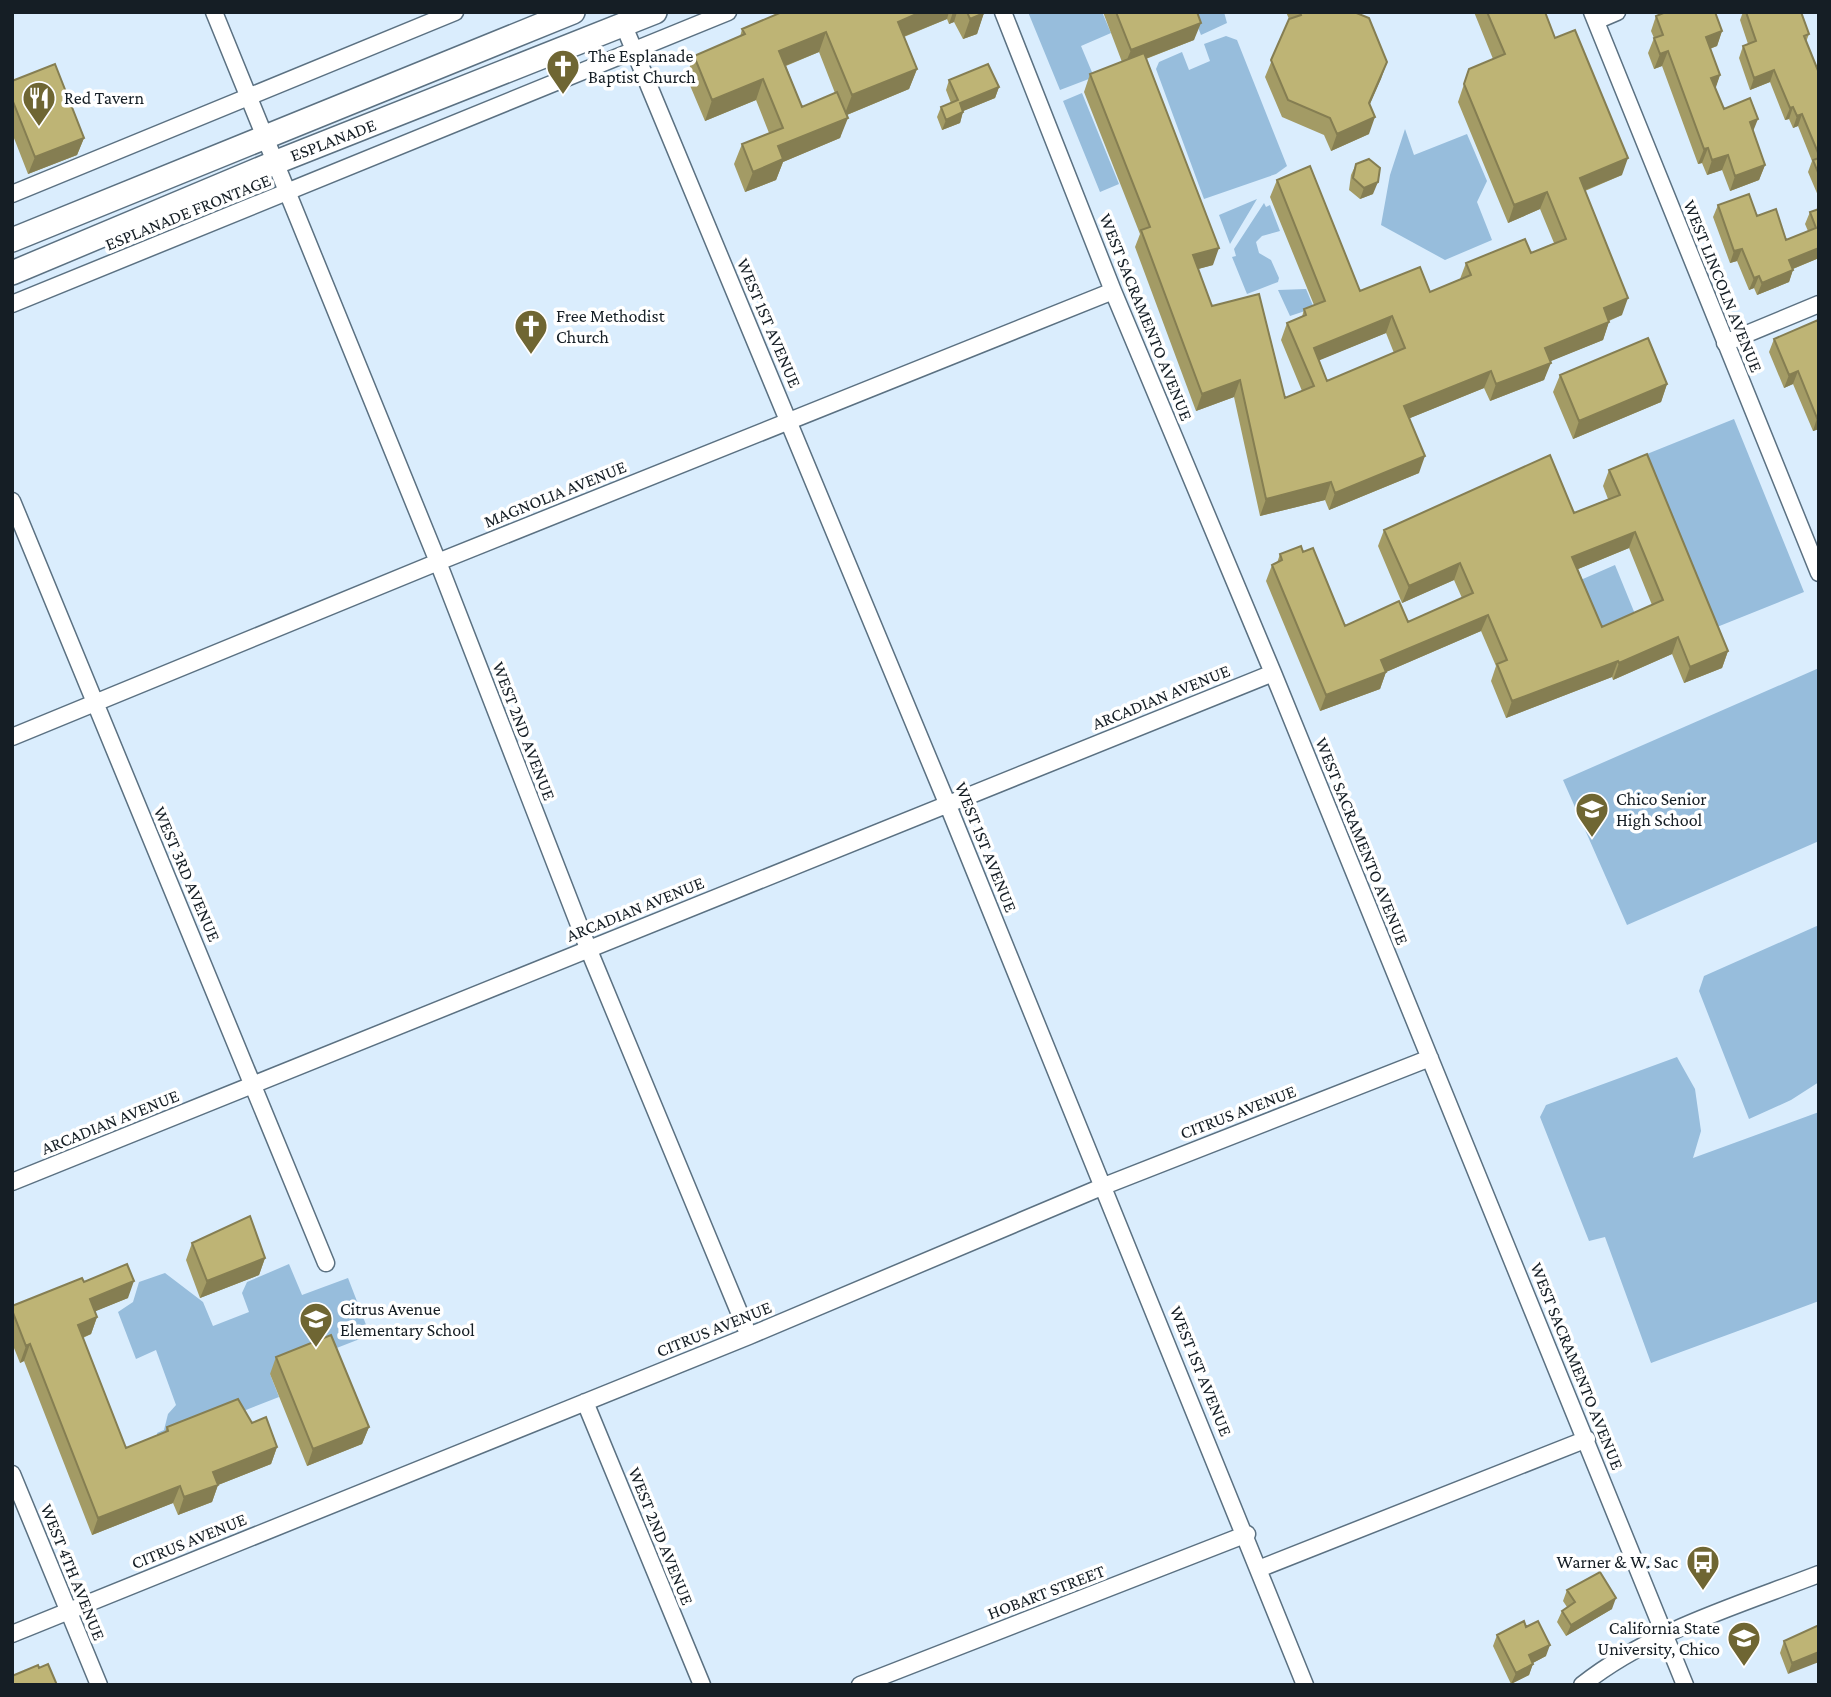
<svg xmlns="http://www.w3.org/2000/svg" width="1831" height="1697" viewBox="0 0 1831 1697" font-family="'Crimson Pro',serif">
  <rect width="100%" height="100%" fill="#daedfd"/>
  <!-- green -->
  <path fill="#97bddc" d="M1028 12H1102L1111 33 1081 46 1094 77 1060 90Z
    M1192 12H1224L1227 23 1201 35Z
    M1226 36 1237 40 1287 166 1276 174 1204 199 1156 69 1159 62 1182 52 1189 70 1210 61 1204 44Z
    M1082 93 1119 184 1100 192 1063 101Z
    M1405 129 1414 155 1467 134 1487 181 1477 202 1492 240 1445 260 1381 225 1390 175Z
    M1257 199 1230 244 1219 215Z
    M1264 203 1266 207 1270 205 1280 231 1262 236 1256 242 1259 253 1271 260 1279 278 1278 282 1247 294 1232 257 1236 256 1234 249Z
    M1306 289 1314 308 1290 316 1278 290Z
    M1734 419 1804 592 1712 629 1642 456Z
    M1615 565 1635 614 1596 630 1576 582Z
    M1819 668V841L1627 925 1563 780Z
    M1819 925V1082L1791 1100 1749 1119 1699 991 1704 976Z
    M1677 1057 1695 1089 1701 1131 1693 1158 1819 1112V1301L1651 1363 1605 1237 1589 1241 1540 1117 1546 1105Z
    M289 1264 302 1295 348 1278 370 1335 270 1374 279 1397 160 1444 157 1433 164 1430 168 1414 176 1405 156 1350 136 1359 118 1312 133 1302 139 1282 165 1273 203 1302 213 1326 249 1312 242 1293 247 1282Z"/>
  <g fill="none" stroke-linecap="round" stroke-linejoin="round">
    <defs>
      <path id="street" d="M214 12 438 562 588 948 749 1336
        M1003 12 1113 291 1273 673 1685 1685
        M1592 12 1819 573
        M1596 21 1617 12
        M624 26 947 803 1305 1685
        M12 194 455 12
        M12 304 728 12
        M1725 343 1819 304
        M12 501 326 1263
        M12 737 438 562 1113 291
        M12 1182 1273 673
        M585 1402 702 1685
        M12 1474 99 1685
        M1261 1568 1587 1439
        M12 1634 749 1336 1104 1186 1430 1058
        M860 1685 1247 1534
        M1582 1685C1650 1631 1739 1605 1819 1574"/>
      <path id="secondary" d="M12 240 573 12
        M12 273 274 163 655 12"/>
    </defs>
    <!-- street casing -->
    <use href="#street" stroke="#5b7182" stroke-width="19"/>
    <!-- secondary casing -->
    <use href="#secondary" stroke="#5b7182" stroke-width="26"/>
    <!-- street -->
    <use href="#street" stroke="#fff" stroke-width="16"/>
    <!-- secondary -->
    <use href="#secondary" stroke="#fff" stroke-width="23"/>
  </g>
  <!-- wall -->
  <path fill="#a39b65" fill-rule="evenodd" d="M782 12H984L977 34 963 39 954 22 949 24 947 19 904 37 917 69 909 89 847 115 840 138 783 162 776 180 745 192 734 164 742 144 769 133 756 100 705 121 686 76 694 56 740 37 742 29ZM819 52 835 93 802 107 786 66Z
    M1103 12H1197L1194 40 1146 59 1213 265 1198 269 1212 306 1285 398 1302 391 1281 340 1287 323 1302 317 1304 309 1314 305 1270 197 1277 180 1360 291 1430 292 1460 279 1466 263 1531 253 1554 243 1540 209 1508 223 1458 102 1469 69 1493 59 1474 12H1545L1555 38 1622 175 1585 191 1622 315 1609 321 1603 340 1550 361 1544 380 1490 401 1484 388 1410 418 1419 473 1329 510 1325 500 1260 516 1234 397 1196 411 1135 247 1140 234 1084 92 1090 74 1122 62ZM1386 333 1394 353 1327 381 1319 360Z
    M1286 12H1354L1387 62 1369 104V134L1331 151 1324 135 1282 117 1265 77 1289 19Z
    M1743 12H1801L1809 34 1806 42 1819 73V198L1808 172 1812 161 1798 126 1793 128 1789 119 1785 120 1770 82 1750 90 1739 58 1743 46 1748 44 1740 20Z
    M1656 16 1722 31 1717 46 1710 49 1720 75 1715 88 1724 109 1753 132 1765 165 1759 180 1730 191 1722 170 1707 175 1702 163 1698 164 1662 66 1654 69 1648 53 1654 38 1651 31Z
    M949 80 999 87 995 98 963 111 960 123 942 130 937 117 941 107 951 103 946 90Z
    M12 81 84 138 77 155 28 174 12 133Z
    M1356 164 1373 194 1360 199 1349 190 1351 175Z
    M1718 205 1757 216 1786 240 1808 231 1805 224 1810 212 1819 209V258L1793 269 1789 282 1757 295 1754 288 1749 290 1737 261 1730 263 1713 217Z
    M1819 321V429L1813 431 1793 384 1784 388 1769 352 1774 339Z
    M1560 375 1667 384 1661 402 1573 439 1553 392Z
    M1609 470 1728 651 1722 668 1684 683 1672 654 1613 680 1612 677 1506 718 1491 681 1496 666 1481 631 1386 672 1380 689 1320 711 1266 581 1272 565 1277 563 1280 554 1303 552 1345 626 1408 622 1462 598 1454 580 1402 603 1378 546 1384 530 1574 513 1608 499 1603 486ZM1629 548 1652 605 1602 627 1578 569Z
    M192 1243 265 1258 259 1275 200 1298 186 1260Z
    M84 1282 128 1298 95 1311 97 1317 91 1334 83 1338 126 1448 165 1432 167 1427 252 1423 277 1447 271 1464 218 1485 212 1502 178 1515 173 1503 92 1535 24 1361 20 1363 12 1343V1306Z
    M276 1357 369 1427 362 1444 307 1466 270 1374Z
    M1567 1590 1612 1609 1566 1636 1557 1622 1562 1611 1567 1607 1563 1601Z
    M1819 1625 1788 1674 1780 1653 1784 1641Z
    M1526 1627 1546 1656 1533 1663 1529 1675 1511 1684 1493 1646 1497 1635Z"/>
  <!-- shaded-wall -->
  <path fill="#857e52" d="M921 12H949L947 19 890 42 898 22Z
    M953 12H957L954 22 949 24Z
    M984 13 977 34 963 39 970 19Z
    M1201 23 1194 40 1124 67 1131 50Z
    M1722 31 1717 46 1700 52 1706 37Z
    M826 32 819 52 772 71 779 51Z
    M1668 51 1662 66 1654 69 1660 54Z
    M1387 62 1381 79 1363 120 1369 103Z
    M917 69 909 89 844 116 852 95Z
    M1774 70 1770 82 1750 90 1754 78Z
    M1720 75 1715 90 1711 78Z
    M763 79 756 100 705 121 712 100Z
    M999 87 995 98 956 114 960 103Z
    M1793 107 1789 119 1785 120 1790 108Z
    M963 112 960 123 942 130 946 120Z
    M1802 114 1798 126 1793 128 1797 116Z
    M1375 117 1369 134 1331 151 1337 134Z
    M848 118 840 138 783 162 776 180 745 192 753 172 778 146Z
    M1758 119 1752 134 1750 122Z
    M84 138 77 155 28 174 35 157Z
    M1708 148 1702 163 1698 164 1704 149Z
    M1728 155 1722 170 1707 175 1712 160Z
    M1628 158 1622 175 1573 195 1580 178Z
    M1765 165 1759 180 1730 191 1735 176Z
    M1378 182 1373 194 1360 199 1364 188Z
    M1547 192 1540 209 1508 223 1514 205Z
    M1219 248 1213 265 1187 272 1193 255Z
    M1819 248V258L1785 272 1789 260Z
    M1742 249 1737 261 1730 263 1734 251Z
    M1793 270 1789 282 1757 295 1762 283Z
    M1759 276 1754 288 1749 290 1754 278Z
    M1628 298 1622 315 1597 325 1604 308Z
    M1392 316 1386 333 1308 365 1314 348Z
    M1609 322 1603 340 1539 366 1545 348Z
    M1551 363 1544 380 1490 401 1496 384Z
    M1491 371 1484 388 1398 423 1404 406Z
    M1798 371 1793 384 1784 388 1789 375Z
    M1240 380 1234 397 1196 411 1202 394Z
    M1667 384 1661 402 1573 439 1579 421Z
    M1819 417V429L1813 431 1817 418Z
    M1425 456 1419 473 1329 510 1335 493Z
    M1331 482 1325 500 1260 516 1266 499Z
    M1635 532 1629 548 1566 574 1572 557Z
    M1460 563 1454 580 1402 603 1409 586Z
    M1488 615 1481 631 1386 672 1380 689 1320 711 1326 695 1381 660Z
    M1678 637 1672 654 1613 680 1619 663Z
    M1728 651 1722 668 1684 683 1690 667Z
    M1618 661 1612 677 1506 718 1512 701Z
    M265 1258 259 1275 200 1298 207 1281Z
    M134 1281 128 1298 84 1316 90 1299Z
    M97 1317 91 1334 71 1342 78 1325Z
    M30 1344 24 1361 20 1363 26 1346Z
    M369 1427 362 1444 307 1466 313 1449Z
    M277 1447 271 1464 218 1485 212 1502 178 1515 184 1497 213 1472Z
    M180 1486 173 1503 92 1535 98 1518Z
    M1616 1598 1612 1609 1566 1636 1571 1625Z
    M1550 1645 1546 1656 1525 1667 1529 1655Z
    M1819 1652V1662L1788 1674 1792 1663Z
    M1533 1664 1529 1675 1511 1684 1516 1673Z"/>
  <!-- building -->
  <path fill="#beb475" stroke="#857e52" stroke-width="2" fill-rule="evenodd" d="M782 12H921L898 22 917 69 852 95 826 32 779 51 802 107 837 92 848 118 778 146 783 159 753 172 742 144 783 128 763 79 712 100 694 56 745 34 742 29Z
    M967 12H984V13L970 19Z
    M1116 12H1197L1201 23 1131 50Z
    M1300 12H1354L1369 18 1387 62 1369 103 1375 117 1337 134 1330 118 1288 100 1271 60 1289 19 1301 15Z
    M1487 12H1545L1555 38 1575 30 1628 158 1580 178 1628 298 1604 308 1609 322 1545 348 1551 363 1496 384 1491 371 1404 406 1425 456 1335 493 1331 482 1266 499 1240 380 1202 394 1141 230 1150 227 1090 74 1144 53 1219 248 1193 255 1212 306 1259 294 1285 398 1314 386 1287 323 1306 315 1304 309 1325 301 1277 180 1310 166 1360 291 1420 267 1430 292 1471 275 1466 263 1525 239 1531 253 1566 239 1547 192 1514 205 1464 84 1469 69 1505 54ZM1392 316 1405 348 1327 381 1314 348Z
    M1666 12H1715L1722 31 1706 37 1720 75 1711 78 1724 109 1750 98 1758 119 1750 122 1765 165 1735 176 1728 155 1712 160 1708 148 1704 149 1668 51 1660 54 1654 38 1663 35 1656 16Z
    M1746 12H1801L1809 34 1804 36 1819 73V155L1802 114 1797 116 1793 107 1790 108 1774 70 1754 78 1743 46 1756 41Z
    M55 64 84 138 35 157 12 99V81Z
    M988 64 999 87 960 103 963 112 946 120 941 107 958 100 949 80Z
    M1819 158V175L1813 160Z
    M1369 159 1380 168 1378 182 1364 188 1353 178 1356 164Z
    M1749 194 1757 216 1776 209 1786 240 1816 228 1810 212 1819 209V248L1789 260 1793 270 1762 283 1759 276 1754 278 1742 249 1734 251 1718 205Z
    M1818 320 1819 417 1817 418 1798 371 1789 375 1774 339Z
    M1648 338 1667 384 1579 421 1560 375Z
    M1647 454 1728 651 1690 667 1678 637 1619 663 1618 661 1512 701 1497 664 1507 660 1488 615 1381 660 1386 672 1326 695 1272 565 1282 560 1280 554 1301 546 1303 552 1313 548 1345 626 1399 601 1408 622 1473 593 1460 563 1409 586 1384 530 1550 455 1574 513 1620 495 1609 470ZM1635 532 1663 600 1602 627 1572 557Z
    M250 1216 265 1258 207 1281 192 1243Z
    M127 1264 134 1281 90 1299 97 1317 78 1325 126 1448 168 1431 167 1427 238 1399 252 1423 266 1417 277 1447 213 1472 218 1485 184 1497 180 1486 98 1518 30 1344 26 1346 12 1310V1306L82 1278 84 1282Z
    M331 1335 369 1427 313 1449 276 1357Z
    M1600 1572 1616 1598 1571 1625 1562 1611 1575 1602 1567 1590Z
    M1524 1621 1526 1627 1538 1621 1550 1645 1529 1655 1533 1664 1516 1673 1497 1635Z
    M1819 1625V1652L1792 1663 1784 1641Z
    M48 1664 57 1685H12V1676L38 1665 39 1668Z"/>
  <!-- icons -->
  <defs>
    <symbol id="church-pin" viewBox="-11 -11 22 30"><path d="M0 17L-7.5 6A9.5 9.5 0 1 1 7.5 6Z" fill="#6f6633" stroke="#fff"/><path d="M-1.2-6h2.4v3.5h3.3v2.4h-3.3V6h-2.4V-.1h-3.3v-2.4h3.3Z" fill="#fff"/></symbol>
    <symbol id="restaurant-pin" viewBox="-11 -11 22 30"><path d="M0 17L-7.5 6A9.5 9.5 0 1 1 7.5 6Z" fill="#6f6633" stroke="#fff"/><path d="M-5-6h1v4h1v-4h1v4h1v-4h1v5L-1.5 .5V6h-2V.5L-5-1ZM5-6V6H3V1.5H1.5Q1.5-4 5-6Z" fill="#fff"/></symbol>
    <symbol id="school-pin" viewBox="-11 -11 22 30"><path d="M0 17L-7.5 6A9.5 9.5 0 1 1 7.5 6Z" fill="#6f6633" stroke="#fff"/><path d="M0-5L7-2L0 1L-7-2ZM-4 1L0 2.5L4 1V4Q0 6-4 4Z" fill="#fff"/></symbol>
    <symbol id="bus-pin" viewBox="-11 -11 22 30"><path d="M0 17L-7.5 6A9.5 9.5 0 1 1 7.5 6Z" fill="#6f6633" stroke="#fff"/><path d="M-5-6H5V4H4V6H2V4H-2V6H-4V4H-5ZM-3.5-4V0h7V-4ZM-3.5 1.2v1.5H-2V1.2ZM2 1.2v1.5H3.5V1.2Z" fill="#fff"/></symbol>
    <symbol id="university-pin" viewBox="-11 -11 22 30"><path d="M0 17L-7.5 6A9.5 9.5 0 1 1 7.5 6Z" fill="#6f6633" stroke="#fff"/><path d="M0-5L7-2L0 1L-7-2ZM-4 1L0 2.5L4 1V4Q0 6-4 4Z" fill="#fff"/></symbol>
  </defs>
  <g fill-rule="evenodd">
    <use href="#church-pin" x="544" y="47" width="38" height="52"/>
    <use href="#restaurant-pin" x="20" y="79" width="38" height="52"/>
    <use href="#church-pin" x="512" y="307" width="38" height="52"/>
    <use href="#school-pin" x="1573" y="790" width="38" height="52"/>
    <use href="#school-pin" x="297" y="1300" width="38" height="52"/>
    <use href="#bus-pin" x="1684" y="1543" width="38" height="52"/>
    <use href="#university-pin" x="1725" y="1619" width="38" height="52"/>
  </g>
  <g text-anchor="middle" stroke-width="7" stroke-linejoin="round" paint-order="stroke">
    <!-- poi labels -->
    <g font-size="18" fill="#151e25" stroke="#fff" text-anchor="start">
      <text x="588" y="62">The Esplanade<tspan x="588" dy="21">Baptist Church</tspan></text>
      <text x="64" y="104">Red Tavern</text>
      <text x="556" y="322">Free Methodist<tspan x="556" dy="21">Church</tspan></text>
      <text x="1616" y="805">Chico Senior<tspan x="1616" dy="21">High School</tspan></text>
      <text x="340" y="1315">Citrus Avenue<tspan x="340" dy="21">Elementary School</tspan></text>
      <text x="1678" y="1568" text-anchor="end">Warner &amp; W. Sac</text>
      <text x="1720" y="1634" text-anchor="end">California State<tspan x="1720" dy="21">University, Chico</tspan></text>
    </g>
    <!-- street labels -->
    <g font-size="18" fill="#151e25" stroke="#fff">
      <text transform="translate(333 140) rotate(-21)" y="6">ESPLANADE</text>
      <text transform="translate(188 212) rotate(-22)" y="6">ESPLANADE FRONTAGE</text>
      <text transform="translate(1723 286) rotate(68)" y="6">WEST LINCOLN AVENUE</text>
      <text transform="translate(1146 317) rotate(68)" y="6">WEST SACRAMENTO AVENUE</text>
      <text transform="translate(769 323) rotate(67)" y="6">WEST 1ST AVENUE</text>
      <text transform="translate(555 494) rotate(-22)" y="6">MAGNOLIA AVENUE</text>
      <text transform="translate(1161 697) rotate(-22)" y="6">ARCADIAN AVENUE</text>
      <text transform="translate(524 731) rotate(69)" y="6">WEST 2ND AVENUE</text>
      <text transform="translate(1362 841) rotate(68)" y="6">WEST SACRAMENTO AVENUE</text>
      <text transform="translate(986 847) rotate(68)" y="6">WEST 1ST AVENUE</text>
      <text transform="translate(187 874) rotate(67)" y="6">WEST 3RD AVENUE</text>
      <text transform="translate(635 909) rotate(-22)" y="6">ARCADIAN AVENUE</text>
      <text transform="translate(1238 1112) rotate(-21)" y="6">CITRUS AVENUE</text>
      <text transform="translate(110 1122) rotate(-22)" y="6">ARCADIAN AVENUE</text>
      <text transform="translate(714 1329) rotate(-22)" y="6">CITRUS AVENUE</text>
      <text transform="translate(1577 1366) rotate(68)" y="6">WEST SACRAMENTO AVENUE</text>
      <text transform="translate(1201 1371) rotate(68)" y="6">WEST 1ST AVENUE</text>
      <text transform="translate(661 1536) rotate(68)" y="6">WEST 2ND AVENUE</text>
      <text transform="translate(189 1541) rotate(-22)" y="6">CITRUS AVENUE</text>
      <text transform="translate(73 1572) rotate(68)" y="6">WEST 4TH AVENUE</text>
      <text transform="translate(1046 1592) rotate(-21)" y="6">HOBART STREET</text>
    </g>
  </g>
  <!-- border -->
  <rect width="1831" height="1697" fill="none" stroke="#151e25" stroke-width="28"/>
</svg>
